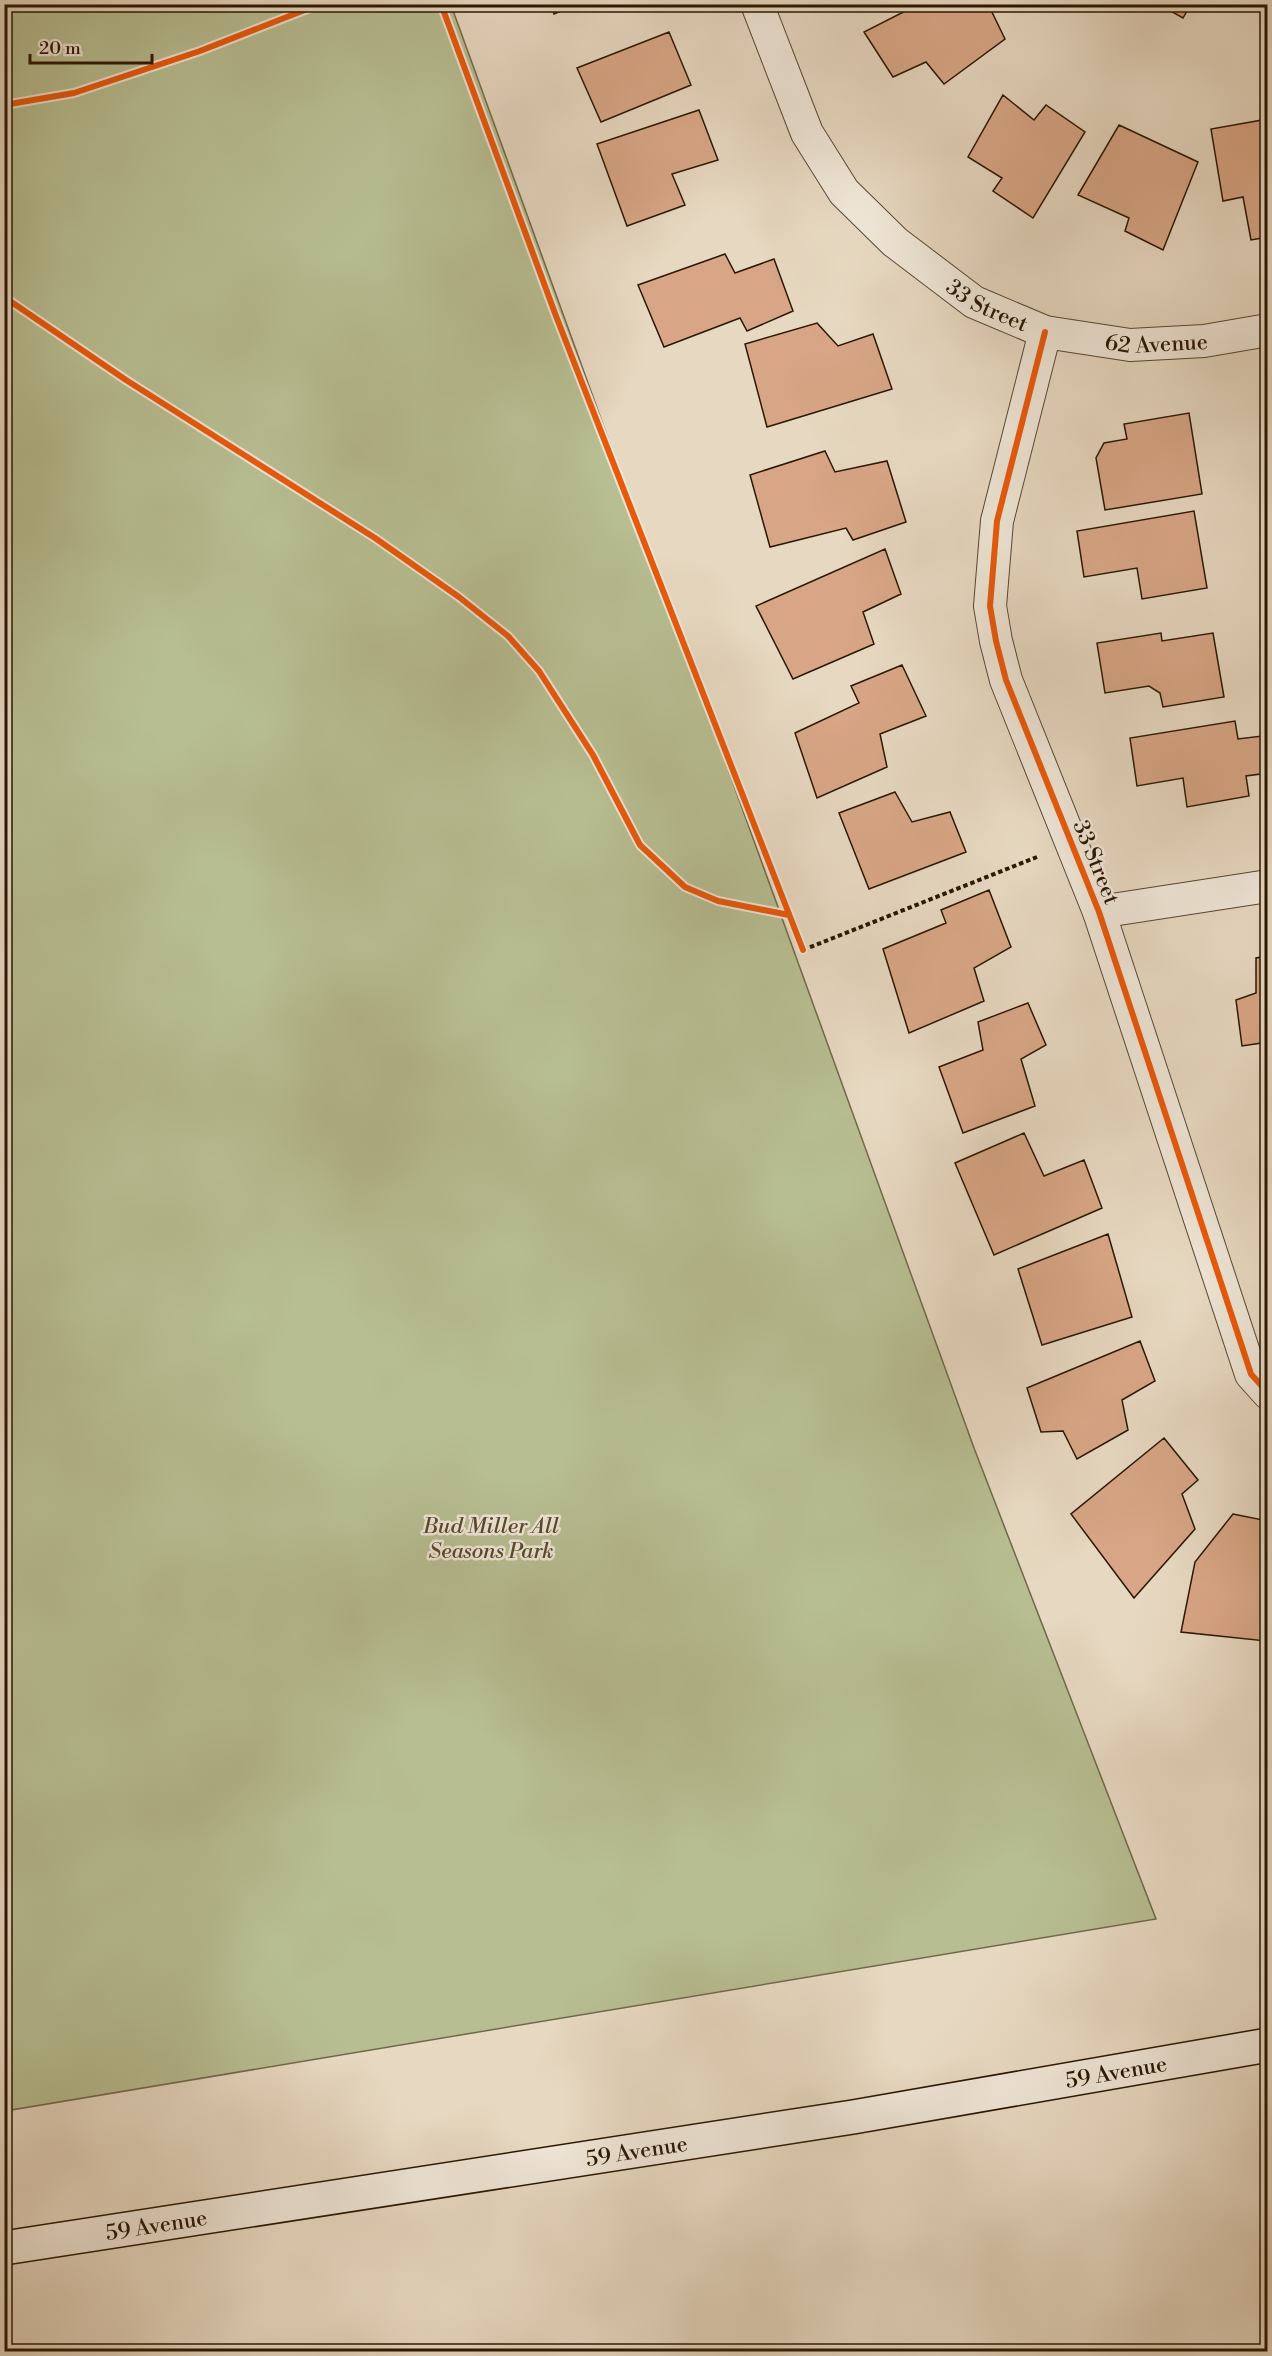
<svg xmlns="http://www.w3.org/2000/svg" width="1272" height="2356" viewBox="0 0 1272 2356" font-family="'Libre Bodoni',serif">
  <rect width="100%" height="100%" fill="#e7d8c1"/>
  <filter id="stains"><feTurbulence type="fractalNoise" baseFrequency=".00333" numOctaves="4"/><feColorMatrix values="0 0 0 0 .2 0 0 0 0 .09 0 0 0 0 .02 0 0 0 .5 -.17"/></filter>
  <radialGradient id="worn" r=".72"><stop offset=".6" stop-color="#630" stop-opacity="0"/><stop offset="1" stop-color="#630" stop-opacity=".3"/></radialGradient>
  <!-- green -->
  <path fill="#b7be92" stroke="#706a4a" stroke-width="1.5" d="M5 4 451 5 974 1448 1156 1919 5 2111Z"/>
  <!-- building -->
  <path fill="#d8a686" stroke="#291702" stroke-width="1.5" d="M551 4H578L554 14Z
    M919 4H988L1005 39 944 84 926 62 893 77 864 32Z
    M1158 4H1191L1183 18Z
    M669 32 691 85 601 122 577 68Z
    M1003 95 1034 120 1046 105 1085 132 1033 218 993 191 1002 178 968 157Z
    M699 110 718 160 672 174 685 205 627 226 597 144Z
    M1268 119V237L1251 240 1243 197 1223 201 1211 129Z
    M1119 125 1198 162 1163 250 1125 231 1129 218 1078 195Z
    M725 254 735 273 774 259 793 311 747 331 740 318 664 347 638 285Z
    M817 323 838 346 873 334 892 389 767 427 745 344Z
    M1189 413 1202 494 1105 510 1096 458 1104 443 1127 439 1124 424Z
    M825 451 835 472 887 461 906 522 853 540 846 528 770 547 750 475Z
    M1194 511 1207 588 1142 599 1137 568 1084 577 1077 531Z
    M885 549 901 594 863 612 874 644 793 679 756 606Z
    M1161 633 1162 641 1213 633 1224 697 1163 707 1160 693 1149 686 1105 693 1097 643Z
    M902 665 926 716 880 734 887 767 817 798 795 733 859 703 851 686Z
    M1235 721 1238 739 1262 736 1268 773 1246 776 1249 796 1187 807 1183 778 1137 786 1130 738Z
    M895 792 912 822 950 812 966 852 869 889 839 813Z
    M989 890 1011 947 974 968 984 1001 909 1033 883 949 946 923 941 910Z
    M1268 956V1042L1242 1046 1236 1000 1256 993V958Z
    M1028 1003 1046 1045 1021 1059 1035 1106 963 1133 939 1067 983 1050 978 1022Z
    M1024 1133 1044 1176 1084 1160 1102 1208 994 1255 955 1163Z
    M1108 1234 1132 1317 1042 1345 1018 1269Z
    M1140 1341 1155 1381 1122 1400 1128 1430 1077 1459 1063 1431 1041 1432 1027 1388Z
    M1164 1438 1198 1480 1182 1494 1195 1529 1134 1598 1071 1514Z
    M1233 1514 1268 1521 1266 1641 1181 1632 1195 1562Z"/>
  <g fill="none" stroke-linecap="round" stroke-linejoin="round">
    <defs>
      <g id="street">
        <path id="s1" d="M757 4 807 133 844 192 895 242 974 302 1045 332 1130 345 1204 341 1268 330"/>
        <path d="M1045 332 997 521 990 606 996 641 1006 680 1099 912 1251 1374 1268 1393"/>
        <path d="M1099 912 1268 886"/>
      </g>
      <g id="secondary">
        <path id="s2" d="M4 2248 853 2117 1268 2045"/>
      </g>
    </defs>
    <!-- street casing -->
    <use href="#street" stroke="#584732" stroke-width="34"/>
    <!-- secondary casing -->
    <use href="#secondary" stroke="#291702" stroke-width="36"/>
    <!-- path -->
    <path stroke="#291702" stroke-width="4" stroke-dasharray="4.5 3" stroke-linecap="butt" d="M803 950 1037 857"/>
    <!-- street -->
    <use href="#street" stroke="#efe6d7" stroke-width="32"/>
    <!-- secondary -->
    <use href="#secondary" stroke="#efe6d7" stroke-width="33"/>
    <defs>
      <path id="cycleway" d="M441 4 556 316 803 950
        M4 105 74 93 200 51 320 4
        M4 297 126 380 375 538 459 597 508 636 539 671 593 755 640 845 685 887 718 901 789 915
        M1045 332 997 521 990 606 996 641 1006 680 1099 912 1251 1374 1268 1393"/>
    </defs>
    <!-- cycleway casing -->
    <use href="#cycleway" stroke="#efe6d7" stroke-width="10"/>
    <!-- cycleway -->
    <use href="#cycleway" stroke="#e8590c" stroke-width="6"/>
  </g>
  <g text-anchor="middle" stroke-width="5" stroke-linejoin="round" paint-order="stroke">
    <!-- street labels -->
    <g font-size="22" fill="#291702" stroke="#efe6d7">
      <text dy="8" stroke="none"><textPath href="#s1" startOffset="392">33 Street</textPath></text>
      <text dy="8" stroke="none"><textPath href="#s1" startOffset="568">62 Avenue</textPath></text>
      <text transform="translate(1097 862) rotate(68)" y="8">33 Street</text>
      <text dy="8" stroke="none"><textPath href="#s2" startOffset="1126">59 Avenue</textPath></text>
      <text dy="8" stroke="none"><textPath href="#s2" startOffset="640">59 Avenue</textPath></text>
      <text dy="8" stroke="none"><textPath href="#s2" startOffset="154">59 Avenue</textPath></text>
    </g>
    <!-- park labels -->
    <g font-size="22" font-style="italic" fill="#54492d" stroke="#efe6d7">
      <text x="491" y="1533">Bud Miller All<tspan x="491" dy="25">Seasons Park</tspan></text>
    </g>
  </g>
  <!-- margin -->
  <rect width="1272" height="2356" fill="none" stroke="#e7d8c1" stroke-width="24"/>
  <rect x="6" y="6" width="1260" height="2344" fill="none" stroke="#291702" stroke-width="3"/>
  <rect x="12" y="12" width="1248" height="2332" fill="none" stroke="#291702" stroke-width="1.5"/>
  <!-- scale -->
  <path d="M30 54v9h122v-9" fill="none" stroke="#291702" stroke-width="3"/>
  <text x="39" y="54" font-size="18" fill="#291702" stroke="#efe6d7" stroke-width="4.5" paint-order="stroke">20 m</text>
  <rect width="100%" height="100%" filter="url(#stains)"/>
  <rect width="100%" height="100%" fill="url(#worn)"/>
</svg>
